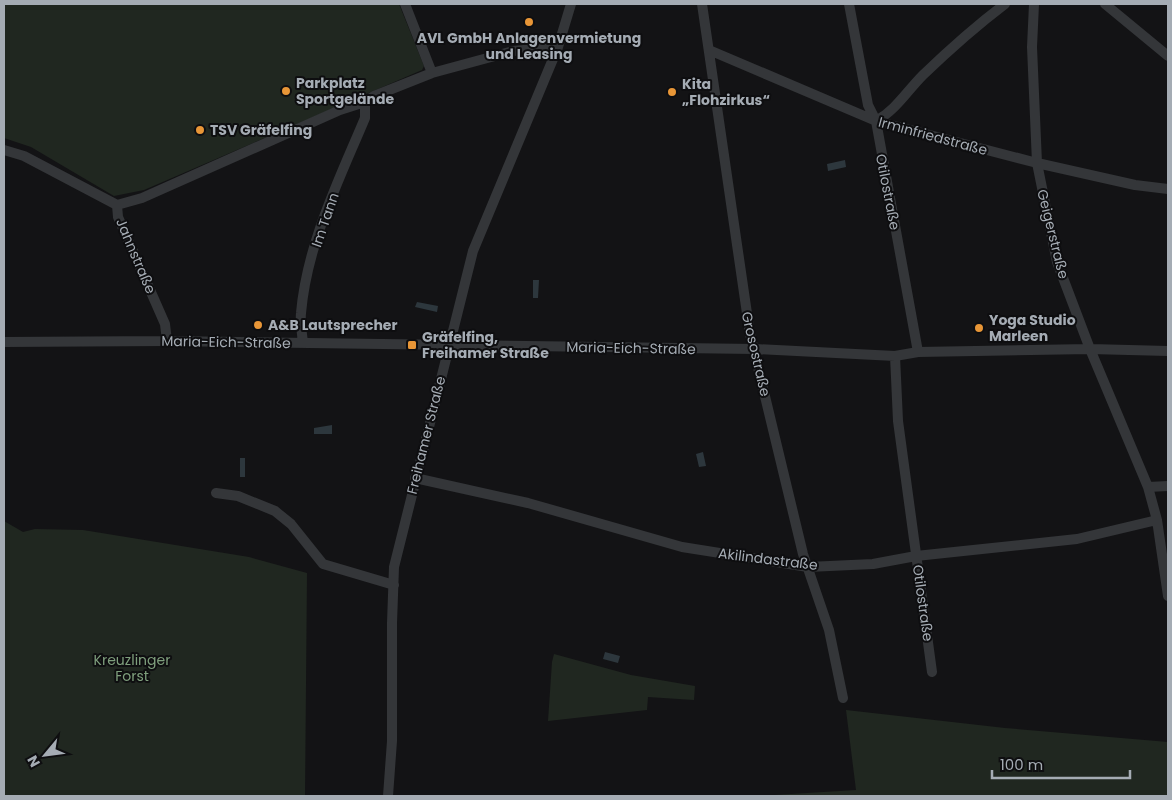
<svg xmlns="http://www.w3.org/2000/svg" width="1172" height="800" viewBox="0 0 1172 800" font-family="Poppins,sans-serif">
  <rect width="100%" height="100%" fill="#131315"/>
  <!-- green -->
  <path fill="#202720" d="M4 4H399L424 66 422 70 144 190 114 196 31 147 4 138Z
    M4 521 23 532 35 529 83 530 249 557 307 573 305 796H4Z
    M554 654 631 675 695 686 694 700 648 697 647 710 548 721 552 662Z
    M846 710 1005 728 1168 742V796H759L856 790Z"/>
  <!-- water -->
  <path fill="#2d373d" d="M845 160 846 167 828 171 827 164Z
    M533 280H539L538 298H533Z
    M417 302 438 306 437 312 415 307Z
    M332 425V434H314V428Z
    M703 452 706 466 699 467 696 454Z
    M240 458H245V477H240Z
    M605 652 620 656 618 663 603 659Z"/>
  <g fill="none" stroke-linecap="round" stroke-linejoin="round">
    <!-- minor -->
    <path stroke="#343639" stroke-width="10" d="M405 4 432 73
      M702 4 750 334 803 554 829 630 843 698
      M849 4 868 105 876 121 918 352
      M1034 4 1032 47 1037 163 1057 262 1090 349 1148 487 1157 520 1168 596
      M1105 4 1168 56
      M709 50 876 121 1037 163 1135 185 1168 189
      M876 121C896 110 907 91 923 75 949 50 976 26 1005 4
      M4 150 24 156 117 205
      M117 205 142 198 340 110 365 102 374 96 432 73 513 51 558 47
      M117 205 118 217 165 324 167 341
      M4 342 167 341 755 349 895 356 918 352 1090 349 1168 351
      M303 343C302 333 300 322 301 313 307 244 339 180 365 118V102
      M895 356 898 421 932 672
      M415 478 528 503 682 547 808 567 873 564 916 556 1077 539 1157 520
      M1148 487 1168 486
      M216 493 238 496 275 511 291 524 323 564 394 585
      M388 796 392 741V623L394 567 473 251 558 47 571 4"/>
  </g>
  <!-- markers -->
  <g fill="#e89637" stroke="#0e0e10" stroke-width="2">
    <circle cx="529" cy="22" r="5"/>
    <circle cx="286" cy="91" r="5"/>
    <circle cx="672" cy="92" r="5"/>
    <circle cx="200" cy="130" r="5"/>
    <circle cx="258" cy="325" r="5"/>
    <circle cx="979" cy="328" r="5"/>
    <rect x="407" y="340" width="10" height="10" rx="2.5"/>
  </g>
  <g text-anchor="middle" stroke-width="4" stroke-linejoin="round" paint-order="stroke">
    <!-- poi labels -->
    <g font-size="14" font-weight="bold" fill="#a5acb4" stroke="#0e0e10" text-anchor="start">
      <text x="529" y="43" text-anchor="middle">AVL GmbH Anlagenvermietung<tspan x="529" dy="16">und Leasing</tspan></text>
      <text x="296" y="88">Parkplatz<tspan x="296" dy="16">Sportgelände</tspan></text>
      <text x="682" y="89">Kita<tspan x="682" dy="16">„Flohzirkus“</tspan></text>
      <text x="210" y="135">TSV Gräfelfing</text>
      <text x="989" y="325">Yoga Studio<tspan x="989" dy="16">Marleen</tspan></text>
      <text x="268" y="330">A&amp;B Lautsprecher</text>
      <text x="422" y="342">Gräfelfing,<tspan x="422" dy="16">Freihamer Straße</tspan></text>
    </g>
    <!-- street labels -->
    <g font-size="14" fill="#a5acb4" stroke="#0e0e10">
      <text transform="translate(933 136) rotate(15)" y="5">Irminfriedstraße</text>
      <text transform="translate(888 192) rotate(79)" y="5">Otilostraße</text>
      <text transform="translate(325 220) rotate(-71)" y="5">Im Tann</text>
      <text transform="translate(1053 234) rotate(76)" y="5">Geigerstraße</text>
      <text transform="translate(136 256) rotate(67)" y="5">Jahnstraße</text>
      <text transform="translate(226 342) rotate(1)" y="5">Maria-Eich-Straße</text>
      <text transform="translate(631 348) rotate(1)" y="5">Maria-Eich-Straße</text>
      <text transform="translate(756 354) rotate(77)" y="5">Grosostraße</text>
      <text transform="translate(426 435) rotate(-76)" y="5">Freihamer Straße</text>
      <text transform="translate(768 559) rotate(7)" y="5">Akilindastraße</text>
      <text transform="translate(923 603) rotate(82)" y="5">Otilostraße</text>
    </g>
    <!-- park labels -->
    <g font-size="14" fill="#7f9f7d" stroke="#0e0e10">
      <text x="132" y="665">Kreuzlinger<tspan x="132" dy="16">Forst</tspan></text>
    </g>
  </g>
  <!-- border -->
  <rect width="1172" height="800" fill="none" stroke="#a5acb4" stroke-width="10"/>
  <!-- north arrow -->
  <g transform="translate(45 755) rotate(241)" stroke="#0e0e10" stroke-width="4" paint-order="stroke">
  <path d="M0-4L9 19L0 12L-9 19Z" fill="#a5acb4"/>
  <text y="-8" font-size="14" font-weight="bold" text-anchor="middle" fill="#a5acb4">N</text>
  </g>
  <!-- scale -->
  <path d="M992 770v8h138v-8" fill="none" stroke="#a5acb4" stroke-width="2.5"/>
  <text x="1000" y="770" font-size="15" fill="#a5acb4" stroke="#0e0e10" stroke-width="4" paint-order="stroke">100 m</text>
</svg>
